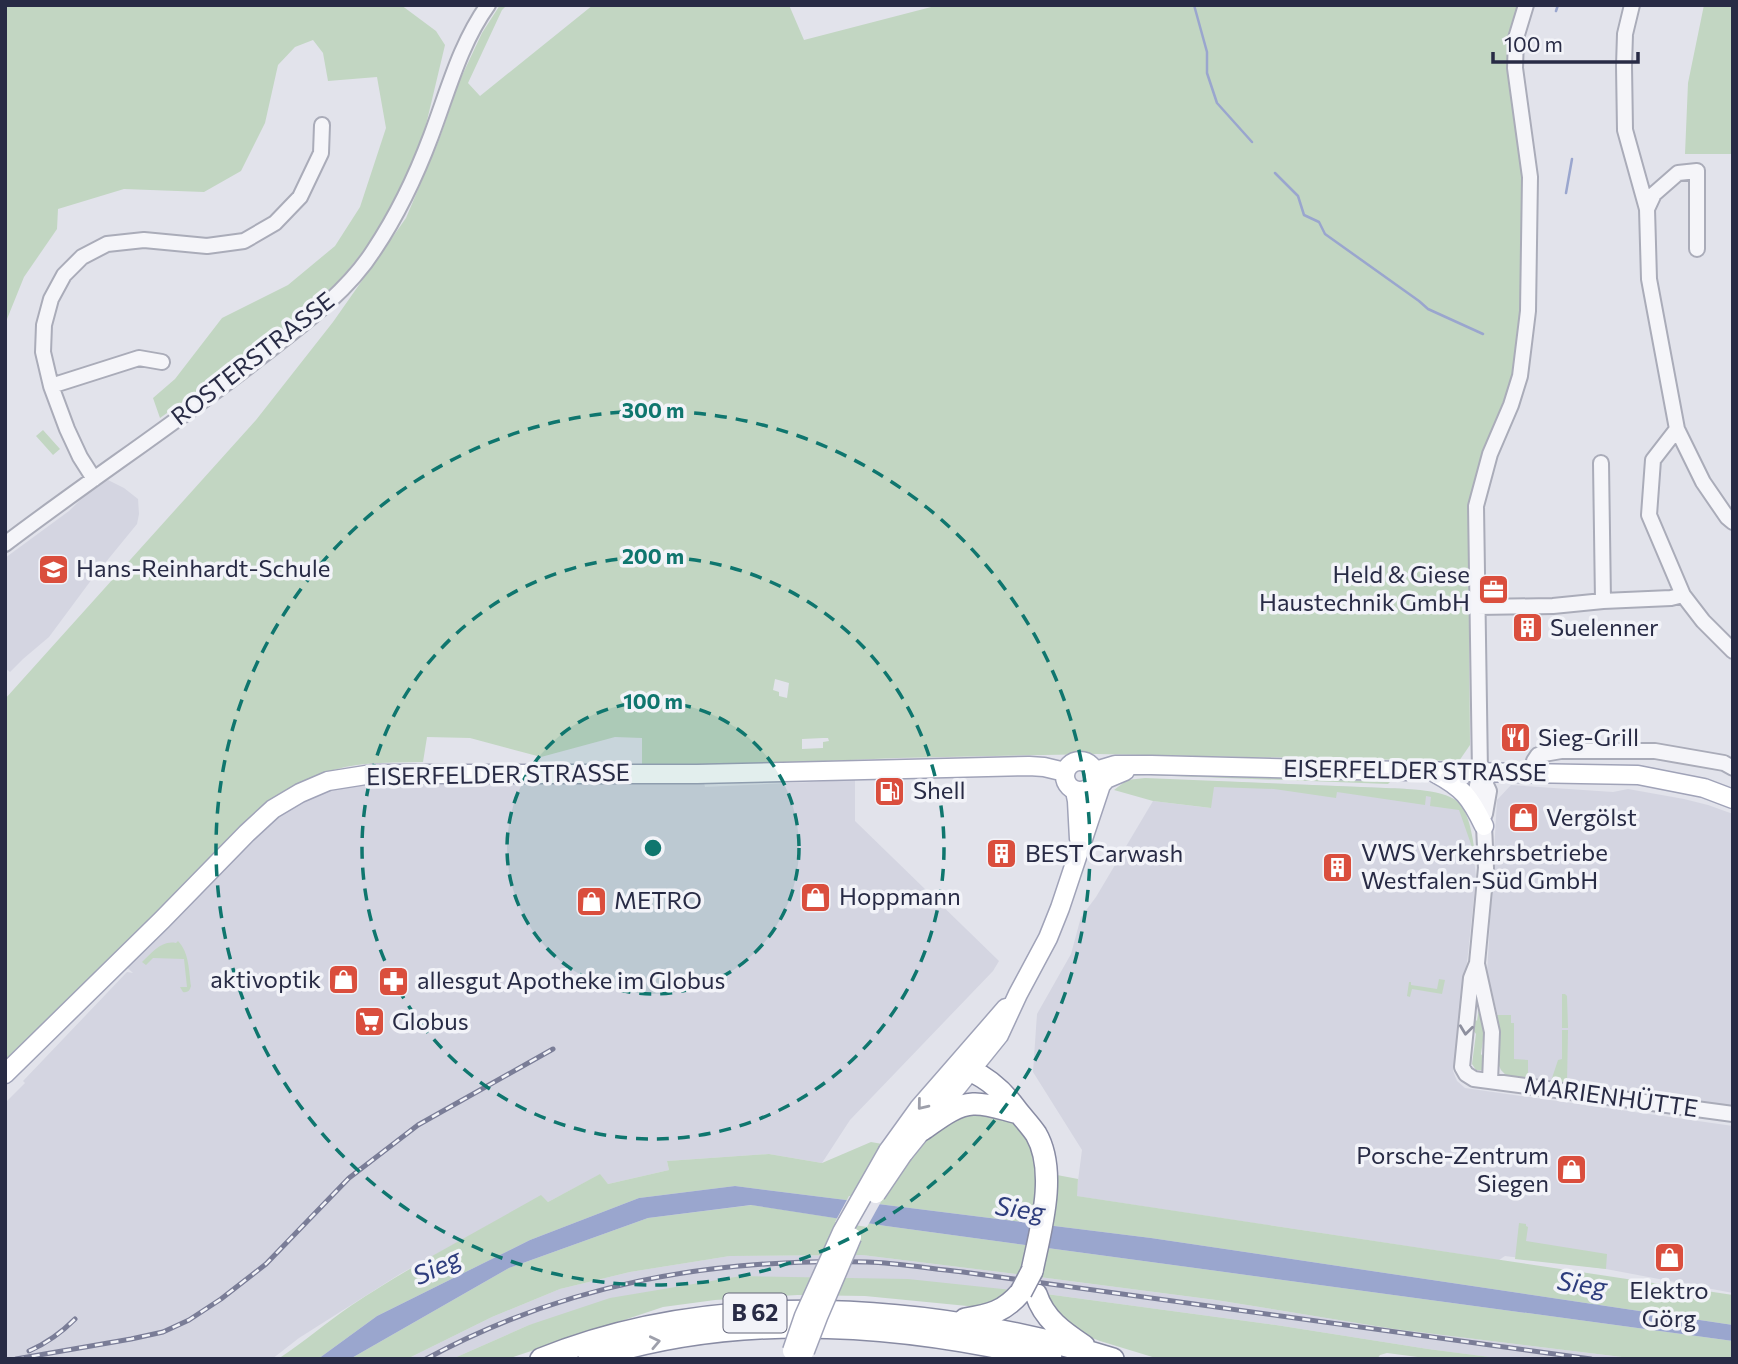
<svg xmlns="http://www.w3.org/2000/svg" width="1738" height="1364" viewBox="0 0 1738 1364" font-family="Commissioner,sans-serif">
  <rect width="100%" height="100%" fill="#e2e3eb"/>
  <!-- built -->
  <path fill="#d4d5e1" d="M108 480 124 488 138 499 139 514 137 524 92 579 49 637 23 659 10 672 5 668V558L69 511 84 496Z
    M703 778 705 787 855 780V821L999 961 993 971 850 1120 822 1163 769 1154 667 1161 669 1170 608 1184 600 1175 597 1176 548 1202 541 1196 400 1274 299 1338 272 1359H5V1103L25 1083 23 1081 127 972 133 973 120 961 247 833 328 781Z
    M1214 781 1408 789 1445 795 1456 800 1461 805 1472 837 1476 878 1468 954 1453 1071 1457 1081 1465 1088 1733 1126V1293L1606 1269 1505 1256 1499 1260 1076 1196 1082 1150 1033 1072 1037 1014 1071 954 1081 917 1096 897 1153 801 1210 808Z
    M1511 785 1613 792 1628 789 1684 799 1708 805 1733 814V1107L1506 1075 1501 1070 1498 1063 1500 1033 1499 1021 1487 974 1497 800Z
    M862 1255 1008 1273 1216 1300 1394 1329 1638 1359H1504L1428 1349 1276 1325 1046 1294 741 1276 529 1325 452 1359H407L492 1317 560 1289 630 1272 730 1256Z"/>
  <!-- green -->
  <path fill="#c2d6c2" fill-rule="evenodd" d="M5 5H401L436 31 445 45 425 129 412 166 378 233 338 282 308 308 268 341 160 418 153 398 175 379 222 318 288 285 335 246 360 207 386 128 377 77 328 81 323 53 313 40 295 47 278 65 265 123 241 171 204 192 124 189 58 209 57 229 24 277 5 324Z
    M500 5H507L502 10 468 83 480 96 593 5H789L804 40 939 5H1181L1183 7 1195 5H1520L1515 18 1509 65 1525 171 1521 315 1511 383 1478 467 1468 517 1470 745 1459 761 1097 754 897 758 734 765 642 764V738L615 737 541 757 470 738 427 737 423 762C392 763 358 761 328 772 261 795 217 852 169 900 115 954 60 1007 5 1060V699L256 420 333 322 406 218 439 140 459 82 482 33ZM775 679 789 683 787 698 779 696V692L773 690ZM823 738H828L829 741 823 742V748L802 749V739Z
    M1704 5H1733V154H1685L1688 83Z
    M43 430 60 449 53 455 36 436Z
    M1133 773H1149L1390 782 1388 784 1147 775 1125 776Z
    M1145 778 1386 788C1406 789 1447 789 1460 804 1471 817 1474 846 1476 862L1471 864 1473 850 1459 810 1430 806 1431 797 1426 796 1425 805 1337 792 1336 798 1274 789 1214 787 1211 808 1153 801 1114 790 1127 780Z
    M178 941C189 952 189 971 191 986 190 991 187 993 183 992L180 987H187L184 959 153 958 146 965 142 962C152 953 161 940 176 943Z
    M1439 979 1445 980 1442 994 1412 989 1410 997 1407 996 1409 982H1411V985L1437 989Z
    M1475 979 1489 1047 1483 1040 1481 1054 1487 1062 1483 1070H1476L1472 1064 1476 1034 1470 1026 1471 1015 1477 1021 1479 1008 1473 1000Z
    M1562 994H1565L1567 996 1568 1028H1562Z
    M1497 1015H1511V1023H1514V1059L1528 1060V1078L1506 1075 1501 1070 1498 1063 1500 1033Z
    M1562 1030H1568L1567 1083 1551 1081 1558 1060 1562 1059Z
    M966 1111 1007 1116 1022 1129 1031 1144 1036 1171 1078 1179 1077 1196 1733 1295V1325L1151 1238 735 1186 639 1198 530 1240 377 1316 318 1359H278C304 1342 327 1322 352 1305 412 1265 478 1231 541 1195L548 1202 600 1174 608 1184 669 1170 667 1161 769 1154 822 1163 871 1142 916 1150 941 1123Z
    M752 1205 886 1226 1733 1341V1359H1638L1394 1329 1216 1300 1008 1273 862 1255 730 1256 630 1272 560 1289 492 1317 407 1359H350L509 1268 648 1218Z
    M1519 1223 1526 1224V1226L1528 1227 1526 1241 1607 1254 1606 1269 1515 1259Z
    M741 1276 908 1279 1012 1290 988 1308 865 1296 797 1295 715 1300 663 1307 507 1359H452L529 1325 610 1298Z
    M1046 1294 1276 1325 1428 1349 1505 1359H1433L1387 1353 1380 1355 1377 1359H1159L1100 1341 1071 1330 1052 1310Z"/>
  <!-- water -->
  <path fill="#9aa6ce" d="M735 1186 1151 1238 1733 1325V1341L886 1226 751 1205 648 1218 509 1268 350 1359H318L377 1316 530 1240 639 1198Z"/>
  <!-- pier -->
  <path fill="#e2e3eb" d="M849 1196 882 1200 867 1227 835 1222Z"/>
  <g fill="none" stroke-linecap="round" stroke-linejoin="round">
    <!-- stream -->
    <path stroke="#9aa6ce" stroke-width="2.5" d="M1194 5 1207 52V73L1217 103 1252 142
      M1556 11 1558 5
      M1275 173 1298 196 1304 215 1319 222 1325 234 1419 301 1428 309 1483 334
      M1566 193 1572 159"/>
    <defs>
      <path id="minor" d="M1526 5 1516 38 1515 68 1530 177 1528 311 1520 376 1511 405 1490 454 1476 506 1480 772 1476 790 1484 826 1486 868 1477 963 1471 978 1462 1067 1466 1074 1474 1079 1733 1114
        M1632 5 1625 34 1624 66 1625 130 1647 209 1649 279 1677 429 1703 482 1727 517 1733 522
        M1647 209 1654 194 1678 173 1697 171V249
        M51 386 139 358 162 362
        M1677 429 1653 460 1649 515 1683 595 1703 621 1733 651
        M1601 463 1603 601
        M94 479 80 457 67 429 51 386 43 352 44 325 51 299 64 275 82 257 107 244 144 240 207 246 244 241 275 223 300 197 321 153 322 125
        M5 544C88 481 176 423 258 359 299 327 346 294 374 250 398 214 416 176 431 136 448 91 460 44 488 5
        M1477 607 1553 606 1603 601 1671 598 1683 595
        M1480 772 1489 791 1485 814
        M1532 773 1534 761 1538 755 1561 751H1655L1724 763 1733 768
        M1477 964 1492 1032 1490 1081"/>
      <path id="major" d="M1065 776a15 15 0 1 1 30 0a15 15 0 1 1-30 0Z
        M1095 771 1115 765H1151L1350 770 1638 775 1704 788 1733 799
        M1435 773C1463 788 1470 797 1484 826
        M1075 791 1077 801 1079 839
        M5 1074 162 920 247 833 273 809 300 793 328 781 372 774H697L1029 766 1044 767 1065 772
        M888 1151 919 1108 1006 1008
        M903 1154 999 1035 1018 994 1048 938 1060 908 1101 785 1106 779 1125 771"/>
      <path id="highway" d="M971 1071C990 1079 1004 1093 1016 1109 1022 1117 1030 1125 1036 1134 1058 1172 1040 1232 1032 1271
        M922 1130C937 1120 954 1105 973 1104 988 1103 1005 1110 1019 1113
        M1036 1294C1044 1319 1063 1332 1084 1346
        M965 1319C990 1315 1004 1312 1021 1292
        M541 1359C718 1287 933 1304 1113 1359
        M589 1359C738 1310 901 1323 1051 1359"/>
    </defs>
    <!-- minor casing -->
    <use href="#minor" stroke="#aaacb9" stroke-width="18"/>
    <!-- major casing -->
    <use href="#major" stroke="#a0a3b8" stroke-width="21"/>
    <!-- highway casing -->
    <use href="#highway" stroke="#888ba3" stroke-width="24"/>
    <!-- minor -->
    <use href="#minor" stroke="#f5f5f9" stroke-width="14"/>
    <!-- major -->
    <use href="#major" stroke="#fff" stroke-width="18"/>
    <!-- highway -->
    <use href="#highway" stroke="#fff" stroke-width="21"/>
    <defs>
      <path id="rail" d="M29 1351C47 1343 61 1333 75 1319
        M16 1359 131 1339 163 1332 189 1320 221 1299 266 1264 349 1178 418 1125 553 1049
        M426 1359C564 1284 711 1258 867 1262 899 1263 931 1269 963 1272L1591 1359"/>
    </defs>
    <!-- rail casing -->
    <use href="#rail" stroke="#7a7d97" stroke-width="5"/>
    <!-- rail -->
    <use href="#rail" stroke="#f2f3f8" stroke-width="2.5" stroke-dasharray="8" stroke-linecap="butt"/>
    <defs>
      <path id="major-bridge" d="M876 1194 903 1154
        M792 1351 804 1316 842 1232 888 1151
        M805 1351 818 1317 852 1237"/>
      <path id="highway-bridge" d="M1021 1292 1032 1271"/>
    </defs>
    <!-- major-bridge casing -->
    <use href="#major-bridge" stroke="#a0a3b8" stroke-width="21" stroke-linecap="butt"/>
    <!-- highway-bridge casing -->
    <use href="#highway-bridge" stroke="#888ba3" stroke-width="24" stroke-linecap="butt"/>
    <!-- major-bridge -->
    <use href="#major-bridge" stroke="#fff" stroke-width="18"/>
    <!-- highway-bridge -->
    <use href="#highway-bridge" stroke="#fff" stroke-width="21"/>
  </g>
  <!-- one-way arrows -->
  <defs><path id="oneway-chevron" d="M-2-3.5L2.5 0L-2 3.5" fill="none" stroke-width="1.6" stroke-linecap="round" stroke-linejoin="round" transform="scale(1.75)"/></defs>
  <use stroke="#8e909f" href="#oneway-chevron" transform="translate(1466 1030) rotate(97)"/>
  <g stroke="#9ea0ab">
    <use href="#oneway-chevron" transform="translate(922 1105) rotate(129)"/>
    <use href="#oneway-chevron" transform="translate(655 1342) rotate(-12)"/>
  </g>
  <!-- distance rings -->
  <circle cx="653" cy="848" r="146" fill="#0f766e" fill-opacity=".12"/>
  <g fill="none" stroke="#0f766e" stroke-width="3.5" stroke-dasharray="12 9">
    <circle cx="653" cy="848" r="146"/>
    <circle cx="653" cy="848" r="291"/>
    <circle cx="653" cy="848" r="437"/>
  </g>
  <!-- icons -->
  <defs>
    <symbol id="school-square" viewBox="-11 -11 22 22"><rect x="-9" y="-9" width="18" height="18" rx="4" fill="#da4e3d" stroke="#f2f3f8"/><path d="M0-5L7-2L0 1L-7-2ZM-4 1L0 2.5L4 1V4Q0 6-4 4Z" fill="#fff"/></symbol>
    <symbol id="office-square" viewBox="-11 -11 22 22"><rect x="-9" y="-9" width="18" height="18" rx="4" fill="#da4e3d" stroke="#f2f3f8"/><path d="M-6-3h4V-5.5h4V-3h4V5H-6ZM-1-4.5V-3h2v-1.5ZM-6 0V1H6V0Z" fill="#fff"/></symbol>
    <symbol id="building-square" viewBox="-11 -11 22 22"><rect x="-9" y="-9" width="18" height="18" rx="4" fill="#da4e3d" stroke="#f2f3f8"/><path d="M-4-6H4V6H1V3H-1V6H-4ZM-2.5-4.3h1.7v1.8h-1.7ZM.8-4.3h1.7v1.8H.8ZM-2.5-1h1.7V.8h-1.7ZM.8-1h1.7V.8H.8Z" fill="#fff"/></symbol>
    <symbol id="restaurant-square" viewBox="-11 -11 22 22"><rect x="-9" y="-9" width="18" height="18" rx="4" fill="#da4e3d" stroke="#f2f3f8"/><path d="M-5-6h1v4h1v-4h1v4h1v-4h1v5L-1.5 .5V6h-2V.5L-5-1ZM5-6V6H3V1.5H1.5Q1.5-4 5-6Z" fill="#fff"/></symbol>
    <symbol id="fuel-square" viewBox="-11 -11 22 22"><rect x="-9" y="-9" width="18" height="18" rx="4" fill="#da4e3d" stroke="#f2f3f8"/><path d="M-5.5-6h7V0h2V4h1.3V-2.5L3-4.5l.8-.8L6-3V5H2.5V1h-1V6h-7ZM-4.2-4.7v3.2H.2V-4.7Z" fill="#fff"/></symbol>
    <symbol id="shop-square" viewBox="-11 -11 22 22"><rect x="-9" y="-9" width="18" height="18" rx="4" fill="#da4e3d" stroke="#f2f3f8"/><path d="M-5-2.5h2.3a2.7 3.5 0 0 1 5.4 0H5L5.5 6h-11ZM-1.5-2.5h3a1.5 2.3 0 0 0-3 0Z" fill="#fff"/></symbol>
    <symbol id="pharmacy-square" viewBox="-11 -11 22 22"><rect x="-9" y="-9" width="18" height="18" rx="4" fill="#da4e3d" stroke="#f2f3f8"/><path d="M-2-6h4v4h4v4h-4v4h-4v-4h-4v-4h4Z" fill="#fff"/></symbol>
    <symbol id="supermarket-square" viewBox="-11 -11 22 22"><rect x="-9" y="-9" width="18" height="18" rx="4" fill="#da4e3d" stroke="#f2f3f8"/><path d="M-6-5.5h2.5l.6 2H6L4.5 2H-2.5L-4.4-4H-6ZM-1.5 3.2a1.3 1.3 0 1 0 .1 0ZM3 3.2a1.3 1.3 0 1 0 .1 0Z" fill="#fff"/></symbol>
  </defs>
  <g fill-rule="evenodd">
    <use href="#school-square" x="36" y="552" width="35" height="35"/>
    <use href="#office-square" x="1476" y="572" width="35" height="35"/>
    <use href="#building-square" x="1510" y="610" width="35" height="35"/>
    <use href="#restaurant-square" x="1498" y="720" width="35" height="35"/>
    <use href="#fuel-square" x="872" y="774" width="35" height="35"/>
    <use href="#shop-square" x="1506" y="800" width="35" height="35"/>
    <use href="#building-square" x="984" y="836" width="35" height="35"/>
    <use href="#building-square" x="1320" y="850" width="35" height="35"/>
    <use href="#shop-square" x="798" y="880" width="35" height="35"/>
    <use href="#shop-square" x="574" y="884" width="35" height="35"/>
    <use href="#shop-square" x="326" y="962" width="35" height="35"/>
    <use href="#pharmacy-square" x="376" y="964" width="35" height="35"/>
    <use href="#supermarket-square" x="352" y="1004" width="35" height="35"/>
    <use href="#shop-square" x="1554" y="1152" width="35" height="35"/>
    <use href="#shop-square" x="1652" y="1240" width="35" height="35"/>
  </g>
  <g text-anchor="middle" stroke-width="7" stroke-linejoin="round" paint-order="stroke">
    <!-- shield labels -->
    <rect fill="#f2f3f8" stroke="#65677b" stroke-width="2" x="723.5" y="1293.5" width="63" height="39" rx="5"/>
    <g font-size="23" font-weight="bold" fill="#282b45">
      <text x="755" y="1321">B 62</text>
    </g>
    <!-- street labels -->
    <g font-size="24" fill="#282b45" stroke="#f2f3f8">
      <text transform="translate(253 359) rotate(-38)" y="8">ROSTERSTRASSE</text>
      <text transform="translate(1415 771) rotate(1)" y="8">EISERFELDER STRASSE</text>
      <text transform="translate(498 775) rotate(-1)" y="8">EISERFELDER STRASSE</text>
      <text transform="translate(1611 1097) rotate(8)" y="8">MARIENHÜTTE</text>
    </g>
    <!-- poi labels -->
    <g font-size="24" fill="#282b45" stroke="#f2f3f8" text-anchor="start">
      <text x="76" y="577">Hans-Reinhardt-Schule</text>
      <text x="1470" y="583" text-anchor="end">Held &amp; Giese<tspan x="1470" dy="28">Haustechnik GmbH</tspan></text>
      <text x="1550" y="636">Suelenner</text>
      <text x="1538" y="746">Sieg-Grill</text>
      <text x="913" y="799">Shell</text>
      <text x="1546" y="826">Vergölst</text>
      <text x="1361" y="861">VWS Verkehrsbetriebe<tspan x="1361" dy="28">Westfalen-Süd GmbH</tspan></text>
      <text x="1025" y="862">BEST Carwash</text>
      <text x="839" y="905">Hoppmann</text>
      <text x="614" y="909">METRO</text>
      <text x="321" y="988" text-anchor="end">aktivoptik</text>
      <text x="417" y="989">allesgut Apotheke im Globus</text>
      <text x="392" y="1030">Globus</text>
      <text x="1549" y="1164" text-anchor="end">Porsche-Zentrum<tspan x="1549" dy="28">Siegen</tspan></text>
      <text x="1669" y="1299" text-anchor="middle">Elektro<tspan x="1669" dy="28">Görg</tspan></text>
    </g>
    <!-- water labels -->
    <g font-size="26" font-style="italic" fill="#2e3d7d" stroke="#f2f3f8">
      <text transform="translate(1020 1209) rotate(8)" y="9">Sieg</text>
      <text transform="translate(437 1267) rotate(-25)" y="9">Sieg</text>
      <text transform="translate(1582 1284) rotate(8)" y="9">Sieg</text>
    </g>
  </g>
  <circle cx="653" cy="848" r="10" fill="#0f766e" stroke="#f2f3f8" stroke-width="3.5"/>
  <g font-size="21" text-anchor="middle" font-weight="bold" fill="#0f766e" stroke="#f2f3f8" stroke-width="7" stroke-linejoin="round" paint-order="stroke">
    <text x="653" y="418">300 m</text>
    <text x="653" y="564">200 m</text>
    <text x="653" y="709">100 m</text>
  </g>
  <!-- border -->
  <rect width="1738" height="1364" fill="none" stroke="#282b45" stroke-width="14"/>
  <!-- scale -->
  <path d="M1493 52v10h145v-10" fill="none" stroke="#282b45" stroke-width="3.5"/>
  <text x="1504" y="52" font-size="21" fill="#282b45" stroke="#f2f3f8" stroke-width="5" paint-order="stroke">100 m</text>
</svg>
